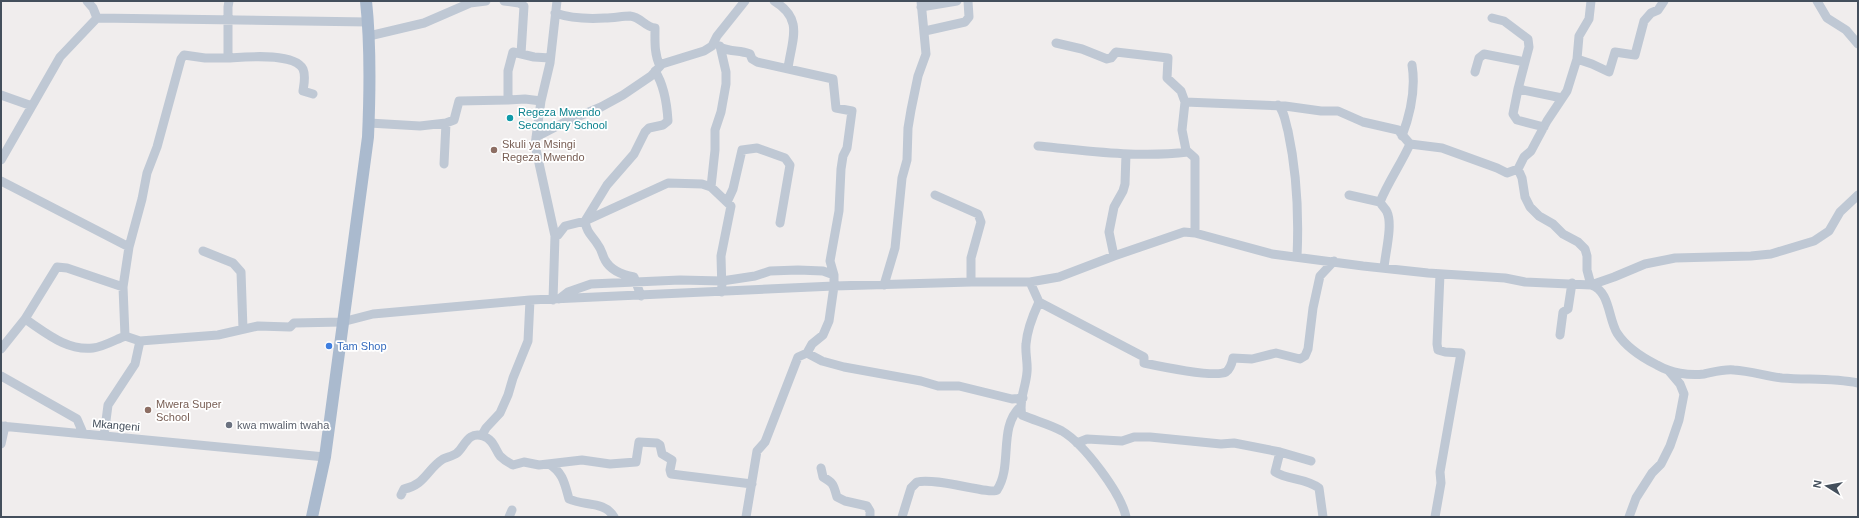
<svg xmlns="http://www.w3.org/2000/svg" width="1859" height="518" viewBox="0 0 1859 518" font-family="Helvetica,sans-serif">
  <rect width="100%" height="100%" fill="#f0eded"/>
  <g fill="none" stroke-linecap="round" stroke-linejoin="round">
    <!-- minor -->
    <path stroke="#bfc8d4" stroke-width="9" d="M504 1 519 3 524 6 521 54
      M774 1C804 19 792 39 788 68
      M1591 1 1589 19 1579 36 1577 59 1567 91 1547 121 1531 151 1524 157 1518 169 1522 178 1525 197 1530 207 1539 216 1553 224 1563 234 1578 242 1585 249 1587 256V270L1591 285
      M1817 1 1827 18 1846 30 1858 44
      M921 7 957 1
      M555 13C570 18 590 19 605 18 614 18 622 16 630 16 641 17 645 27 655 28 655 41 654 54 660 66
      M97 18 368 22
      M1492 18 1504 21 1528 39 1529 47 1518 89 1562 98
      M925 31 965 22 969 17 968 1
      M369 36 424 23 470 3 486 1
      M1056 43 1082 49 1107 59 1111 58 1116 52 1168 58 1167 78 1181 91 1185 102 1182 130 1186 150 1195 158V233
      M722 48C732 52 740 50 750 54L752 59 757 62 833 79 836 108 852 111 847 148 843 156 841 169 839 211 830 261 834 275V286L829 321 823 335 812 344 807 353 798 357 765 442 757 451 746 517
      M228 58C245 57 294 52 303 69 306 76 304 84 303 91L313 94
      M1577 59 1592 64 1609 72 1615 52 1635 55 1644 21 1651 13 1658 10 1664 1
      M1475 72 1479 58 1484 54 1525 62
      M1518 89 1513 114 1517 120 1544 127
      M1 95 32 106
      M508 100 525 99 541 101
      M1185 102 1285 106 1321 111H1338L1363 122 1398 130 1410 144
      M1278 105C1285 112 1285 122 1288 131 1297 173 1299 214 1297 257
      M369 123 420 126 446 123 444 164
      M446 123 454 120 459 101 508 100V71L513 52 534 57 550 58
      M1402 136C1411 112 1416 89 1412 65
      M536 137 565 122 601 107 623 95 651 76 662 64 704 51 712 46 717 36 745 1
      M1038 146C1088 151 1139 158 1188 152
      M1 160 60 57 97 18 93 8 87 1
      M1 181 129 247
      M711 187 715 150V130L721 112 726 84V72L720 46
      M935 195 978 214 981 222 971 258V282
      M1349 195 1380 202
      M727 202 733 189 742 150 757 148 785 158 790 165 780 223
      M555 236 558 235 565 226 585 221 668 183 702 184 711 187 731 206 721 256 722 292
      M203 251 233 263 241 272 243 329
      M1114 256 1109 232 1114 207 1123 191 1125 184 1126 154
      M1384 268C1385 254 1393 225 1387 212 1386 209 1382 206 1380 202 1388 182 1401 164 1410 144L1442 148 1497 168 1507 173 1518 169
      M1030 282 1039 302C1033 315 1027 330 1026 344 1025 353 1028 363 1027 372 1026 387 1018 402 1022 415 1036 421 1049 424 1062 431 1084 444 1121 493 1126 517
      M884 285 895 248 902 178 907 160 908 128 911 110 918 76 926 54 921 1
      M1591 285C1610 291 1608 318 1617 333 1626 347 1643 358 1657 365 1671 373 1689 376 1704 374 1714 372 1724 369 1734 370 1750 371 1766 376 1782 378 1808 380 1833 378 1858 383
      M641 296 634 277C623 275 611 271 605 260 602 255 602 250 598 245 592 235 587 234 585 221L607 185 634 154 645 132 649 128 663 125 668 121C667 104 664 85 655 71
      M559 299 568 292 591 284 680 280 722 281 755 276 770 271 798 270 823 271 834 275
      M553 300 555 236 535 145 541 101 550 63 557 1
      M1039 302 1144 357V363C1158 366 1215 378 1226 372 1230 369 1232 363 1233 358L1252 359 1276 353 1300 359 1305 356 1308 349 1313 308 1320 276 1334 261
      M25 319C45 332 66 351 93 348 103 347 115 340 125 336
      M1560 335 1563 312 1568 309 1572 283
      M140 341 218 335 258 326 290 327 294 323 342 322 373 314 530 300 834 286 971 282H1030L1059 277 1114 256 1184 232 1195 233 1272 254 1363 266 1428 273 1505 278 1525 282 1591 285 1614 277 1645 264 1675 258 1751 256 1771 254 1814 241 1829 231 1840 212 1858 195
      M1 349 25 319 57 267 67 268 123 287
      M807 353 822 361 844 367 921 381 938 386H959L1012 399 1023 398
      M1 376 77 419 83 433
      M1 426 325 457
      M482 435 486 428 500 413 508 395 513 378 528 341 530 300
      M104 436 108 405 135 364 140 341 125 336 123 287 129 247 142 199 147 173 157 147 181 59 184 55 205 58H228V7L229 1
      M1077 443 1087 439 1122 441 1134 437H1150L1221 444 1234 443 1280 452 1275 472C1288 480 1306 478 1319 488L1323 517
      M1 444 5 426
      M1280 452 1311 461
      M549 464C563 472 565 485 569 499 584 506 605 501 614 517
      M821 468 823 477C835 484 833 485 837 497L845 501 867 506 870 511V517
      M401 495 404 489C425 485 427 469 443 459 447 457 453 456 457 453 465 446 468 431 483 436 493 439 495 449 500 456 504 460 509 463 513 465L524 462 539 465 582 460 610 464 636 462 639 442 657 443 660 445 662 454 672 460 670 470 671 474 752 484
      M509 517 512 510
      M902 517 911 488 917 482C936 477 990 495 997 490 1013 466 998 428 1020 407
      M1435 517 1441 483 1440 472 1461 353 1445 352 1438 350 1437 344 1440 274
      M1629 517 1636 498 1652 473 1661 464 1670 446 1679 420 1684 394 1680 384 1669 371"/>
    <!-- major -->
    <path stroke="#aabace" stroke-width="12" d="M312 517 325 457 368 137C370 92 371 47 366 1"/>
  </g>
  <!-- markers -->
  <circle fill="#0f9aa8" stroke="#fff" stroke-width="1.5" cx="510" cy="118" r="4"/>
  <g fill="#8d6e63" stroke="#fff" stroke-width="1.5">
    <circle cx="494" cy="150" r="4"/>
    <circle cx="148" cy="410" r="4"/>
  </g>
  <circle fill="#3f7fe0" stroke="#fff" stroke-width="1.5" cx="329" cy="346" r="4"/>
  <circle fill="#6b7280" stroke="#fff" stroke-width="1.5" cx="229" cy="425" r="4"/>
  <g text-anchor="middle" stroke-width="3.5" stroke-linejoin="round" paint-order="stroke">
    <!-- culture labels -->
    <g font-size="11" fill="#0d838f" stroke="#fff" text-anchor="start">
      <text x="518" y="116">Regeza Mwendo<tspan x="518" dy="13">Secondary School</tspan></text>
    </g>
    <!-- education labels -->
    <g font-size="11" fill="#785e54" stroke="#fff" text-anchor="start">
      <text x="502" y="148">Skuli ya Msingi<tspan x="502" dy="13">Regeza Mwendo</tspan></text>
      <text x="156" y="408">Mwera Super<tspan x="156" dy="13">School</tspan></text>
    </g>
    <!-- shop labels -->
    <g font-size="11" fill="#366cbe" stroke="#fff" text-anchor="start">
      <text x="337" y="350">Tam Shop</text>
    </g>
    <!-- street labels -->
    <g font-size="11" fill="#444f5c" stroke="#fff">
      <text transform="translate(116 425) rotate(5)" y="4">Mkangeni</text>
    </g>
    <!-- worship labels -->
    <g font-size="11" fill="#5b616d" stroke="#fff" text-anchor="start">
      <text x="237" y="429">kwa mwalim twaha</text>
    </g>
  </g>
  <!-- border -->
  <rect width="1859" height="518" fill="none" stroke="#444f5c" stroke-width="4"/>
  <!-- north arrow -->
  <g transform="translate(1827 486) rotate(281)" stroke="#ffffff" stroke-width="3" paint-order="stroke">
  <path d="M0-3L7 15L0 10L-7 15Z" fill="#444f5c"/>
  <text y="-6" font-size="11" font-weight="bold" text-anchor="middle" fill="#444f5c">N</text>
  </g>
</svg>
